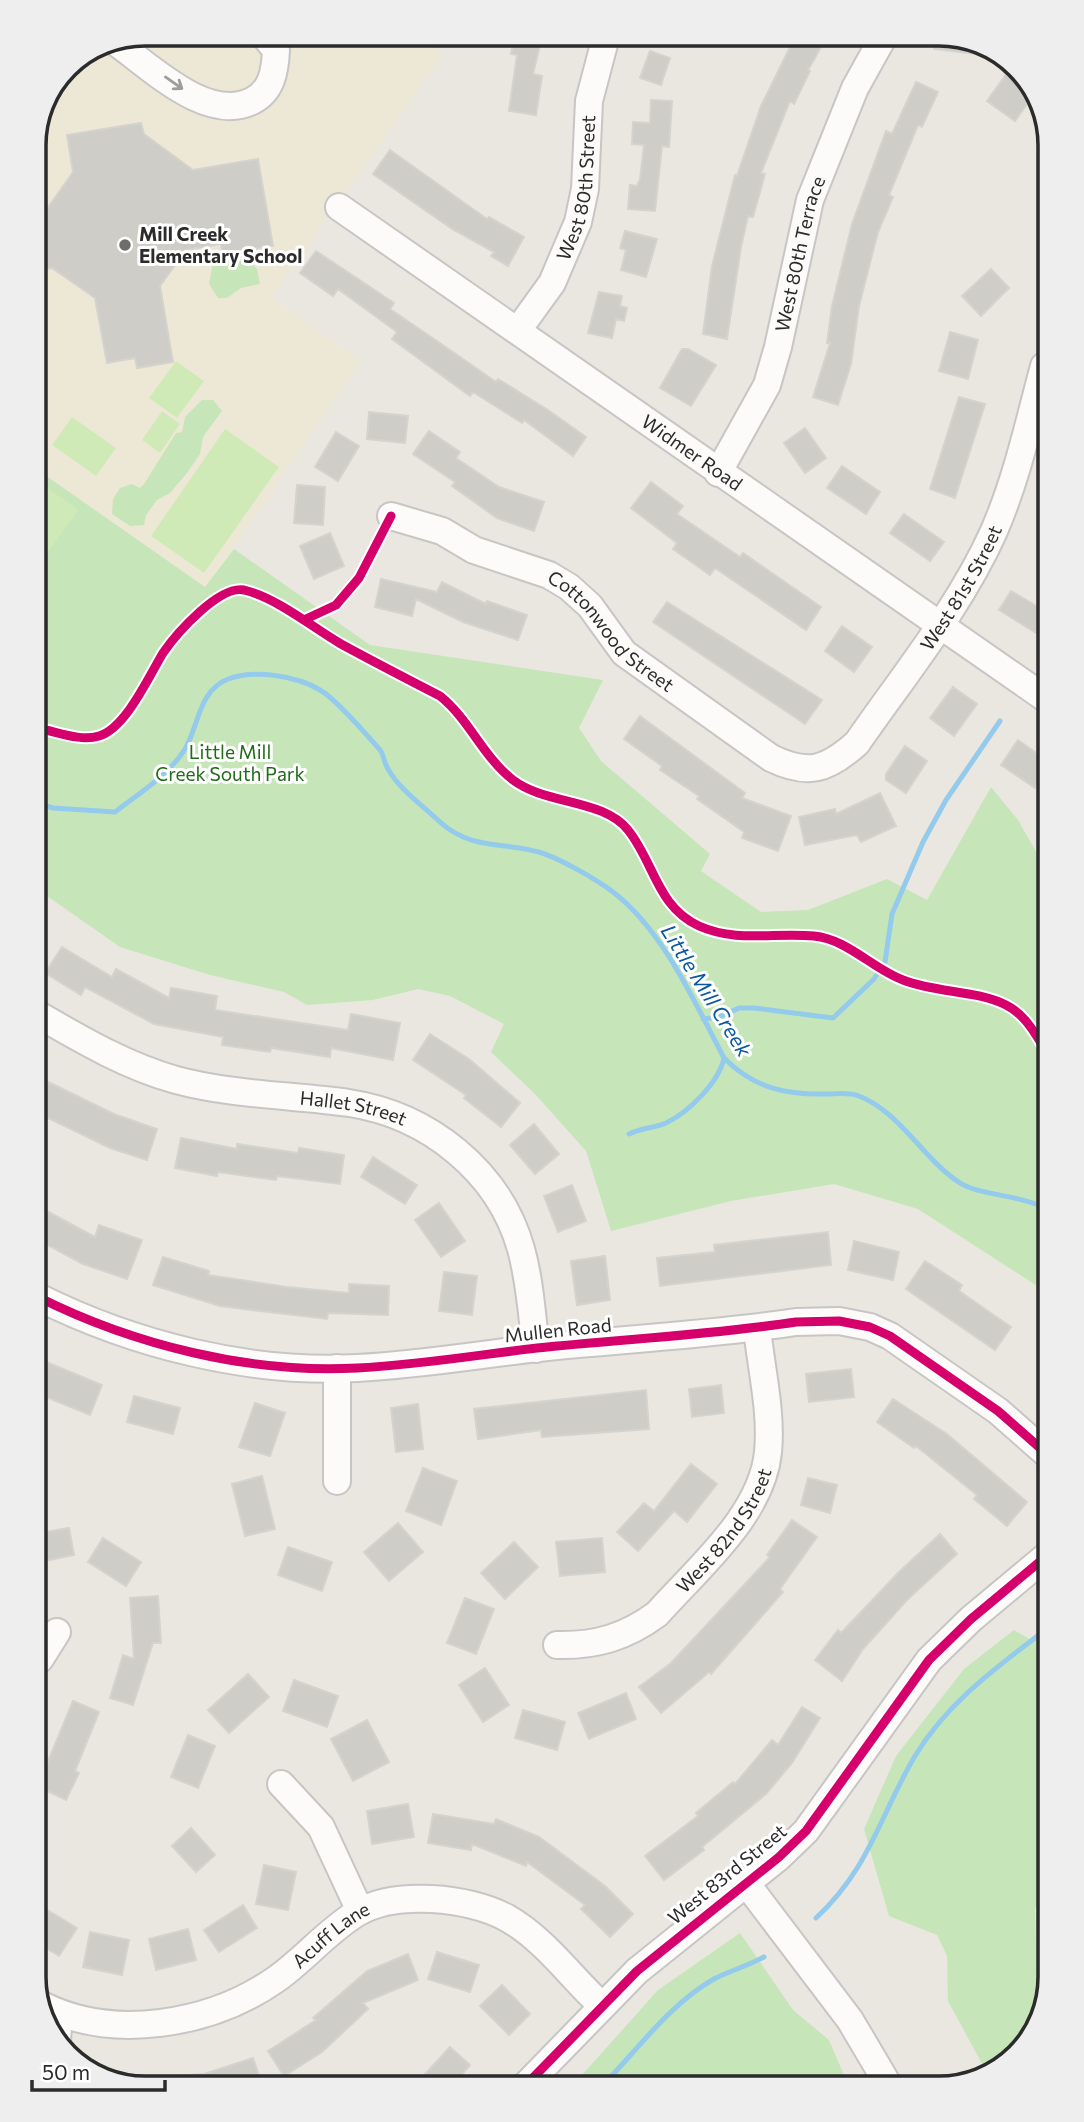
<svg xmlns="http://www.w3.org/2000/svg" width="1084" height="2122" viewBox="0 0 1084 2122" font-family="Commissioner,sans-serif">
  <rect width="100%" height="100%" fill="#eae7e0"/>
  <!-- education -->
  <path fill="#ede8d6" d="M145 33H412L443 54 271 298 361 361 206 588 35 468 33 138 66 66Z"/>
  <!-- green -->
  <path fill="#c6e6b9" d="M248 259 257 269 260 284 241 288 227 298H218L209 284 213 262 225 265Z
    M202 400H213L222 411 203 437 200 454 187 473 170 493 157 500 146 515 144 525 130 526 112 514 113 499 120 488 132 484 140 488 144 484 176 433 182 432 185 417Z
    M35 468 205 587 234 549 370 645 603 680 579 728 601 761 710 854 701 871 761 912 808 910 887 879 927 900 991 787 1018 820 1046 869 1048 1293 918 1209 834 1184 731 1201 611 1231 586 1151 535 1094 491 1052 504 1024 450 996 418 989 373 1000 307 1005 284 992 210 975 120 947 37 889Z
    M1014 1630 1033 1641 1049 1634 1050 1878 1035 1909 1038 2006 1041 2011 1032 2040 988 2075 948 2001 947 1956 937 1935 889 1916 864 1829 896 1756 964 1669Z
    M740 1933 793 2010 829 2040 847 2082 574 2084 658 1990Z"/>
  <!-- pitch -->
  <path fill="#d0eab7" d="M176 361 204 381 177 418 149 398Z
    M162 411 180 424 160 453 142 440Z
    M72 417 116 448 96 476 52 445Z
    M225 429 279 467 204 573 151 536Z
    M35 479 78 510 35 570Z"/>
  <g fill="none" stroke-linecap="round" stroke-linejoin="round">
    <!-- stream -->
    <path stroke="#94caec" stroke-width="5" d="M1042 653 1045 649
      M36 803 53 808 115 812C138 794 169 775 185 749 199 726 198 691 228 679 254 669 297 676 320 690 336 699 367 735 380 750 384 755 384 763 388 769 399 789 423 806 440 822 471 850 503 842 539 852 559 858 596 879 613 892 663 930 695 1003 724 1058 754 1088 785 1095 827 1094 836 1094 849 1092 859 1096 900 1112 923 1159 960 1183 979 1195 1021 1195 1047 1209
      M703 1019 719 1017 739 1008H754L833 1018 874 979 885 962 892 914 923 842 946 800 1000 721
      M629 1134C641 1128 654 1128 666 1123 689 1112 719 1082 724 1058
      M816 1918C870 1868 880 1815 915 1756 948 1701 1000 1665 1049 1627
      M604 2084C638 2049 671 2003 714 1979 729 1971 748 1966 764 1957"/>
  </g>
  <!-- building -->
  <path fill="#cfcdc8" stroke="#d5d3cd" stroke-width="2" d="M515 33H543L533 74 542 76 536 115 509 111 517 55 511 54Z
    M797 33H829L808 70 810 71 794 104 790 101 761 173 765 174 753 217 748 216 741 247 727 339 703 334 712 266 735 175 737 176 761 106Z
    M936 34H947L993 51 992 56 934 49Z
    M650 51 670 58 661 85 640 78Z
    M1010 69 1026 80 1035 93 1015 121 987 101Z
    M916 82 938 92 922 127 918 125 889 195 893 197 878 232 859 306 851 364 838 405 813 397 830 343H827L832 306 852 224 886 131 892 134Z
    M651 100 672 101 669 147 662 146 655 211 628 209 630 185 637 186 640 179 644 145 632 144 633 122 650 123Z
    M141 123 144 134 193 170 258 159 273 246 222 254 221 244 186 250 160 286 173 362 137 368 135 358 107 363 95 298 52 268 34 271V215L44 213 73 172 67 135Z
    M390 150 487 219 489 217 524 237 508 266 491 256 494 252 452 229 373 174Z
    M625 231 657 239 646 277 621 270 626 250 620 248Z
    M316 251 394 303 390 309 453 352 496 382 498 379 548 410 586 437 573 456 524 420 522 423 473 392 470 396 392 339 397 332 338 289 333 296 300 273Z
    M991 269 1009 288 981 316 962 296Z
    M599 292 622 296 620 306 627 308 624 321 616 319 612 338 588 333Z
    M950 332 978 340 968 379 939 371Z
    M682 349H688L716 365 691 406 660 388Z
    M959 397 985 404 955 498 930 489Z
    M369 412 408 416 405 443 367 439Z
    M805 428 826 458 805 473 784 443Z
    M429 431 460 452 456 458 499 487 544 502 534 531 497 518 452 486 455 482 413 454Z
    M336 432 359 446 338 481 315 467Z
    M842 466 880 492 866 514 827 488Z
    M651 482 683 506 677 514 740 557 743 553 821 607 806 630 715 568 710 575 673 549 677 543 631 508Z
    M297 485 325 487 323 525 294 523Z
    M904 514 944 542 930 561 890 533Z
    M330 533 344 566 314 579 300 546Z
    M381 579 437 592 442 582 486 604 487 601 527 615 518 640 463 622 416 599 412 616 375 607Z
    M1011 591 1045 611V620L1036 633 999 610Z
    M667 602 822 700 805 724 653 622Z
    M842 626 872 647 854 672 825 651Z
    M953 687 977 704 954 736 930 718Z
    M640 716 745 793 742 798 791 816 778 851 742 838 744 832 697 799 699 796 660 770 662 766 624 739Z
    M1018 740 1045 759V772L1035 788 1001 765Z
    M905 746 927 761 906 793 886 780V774Z
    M880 793 896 826 861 842 857 835 805 845 799 817 835 809 836 814Z
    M62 947 112 977 116 969 169 998 171 988 217 996 215 1010 348 1030 351 1014 400 1023 393 1060 331 1048 330 1057 271 1048 270 1052 222 1045 223 1037 154 1024 85 987 81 995 45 973Z
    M430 1034 469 1059 520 1103 501 1127 464 1098 466 1095 413 1060Z
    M38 1077 114 1114 157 1129 147 1160 110 1148 38 1113Z
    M534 1124 559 1154 535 1174 510 1145Z
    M181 1138 237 1149V1144L298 1153 299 1148 344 1155 340 1184 277 1176 276 1180 218 1172 217 1176 175 1168Z
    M373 1157 417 1185 405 1204 361 1177Z
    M572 1185 586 1221 558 1232 544 1196Z
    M439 1203 465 1241 441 1257 415 1220Z
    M43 1209 95 1237 99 1225 142 1240 127 1279 83 1264 38 1240V1218Z
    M828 1232 831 1265 660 1286 657 1258 715 1252 714 1245Z
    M854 1241 899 1252 893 1280 848 1270Z
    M605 1256 610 1300 577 1305 571 1261Z
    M163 1257 209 1271 208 1275 287 1287 349 1293V1284L389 1286 388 1315 328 1313 327 1319 220 1306 153 1285Z
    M925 1261 962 1285 959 1291 1011 1327 995 1350 906 1289Z
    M444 1272 477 1276 472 1315 439 1311Z
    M39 1359 102 1385 90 1415 39 1394Z
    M851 1369 854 1397 809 1402 806 1374Z
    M721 1385 724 1413 692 1417 689 1389Z
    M646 1390 649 1429 542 1437 541 1430 478 1439 474 1409Z
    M134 1396 180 1408 173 1434 127 1422Z
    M893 1399 947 1434 1027 1502 1007 1526 974 1499 977 1495 916 1446 914 1448 877 1422Z
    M255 1403 285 1413 270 1456 239 1447Z
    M418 1404 423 1449 396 1452 391 1408Z
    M691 1464 717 1484 687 1522 674 1511 638 1551 617 1532 644 1503 654 1511Z
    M423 1468 457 1481 441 1525 406 1511Z
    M262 1476 275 1529 245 1536 232 1484Z
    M808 1478 837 1485 830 1513 801 1505Z
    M792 1520 817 1537 780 1589 783 1592 711 1674 709 1672 661 1713 639 1687 671 1663 770 1557 767 1555Z
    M398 1523 423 1552 389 1581 364 1552Z
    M69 1528 74 1555 40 1562 39 1533Z
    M940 1534 957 1554 907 1600 863 1649 842 1681 815 1660 838 1630 841 1633 900 1571Z
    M103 1538 141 1562 126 1586 88 1562Z
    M602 1538 605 1572 560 1576 556 1542Z
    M514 1542 538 1567 505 1599 481 1573Z
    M288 1547 332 1562 322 1591 278 1575Z
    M158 1596 161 1643H153L133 1705 110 1698 123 1655 134 1659 130 1598Z
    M465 1598 494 1609 476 1654 447 1643Z
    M485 1668 509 1705 483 1722 459 1685Z
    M248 1674 269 1697 229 1733 208 1710Z
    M294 1680 338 1696 327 1727 283 1711Z
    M626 1693 636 1719 589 1739 578 1713Z
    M73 1701 99 1712 75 1771 79 1773 66 1800 41 1788V1778Z
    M802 1707 820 1718 792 1763 766 1794 702 1847 704 1850 664 1880 645 1856 698 1816 696 1813 733 1782 735 1784 772 1740 778 1745Z
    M523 1710 565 1722 557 1750 515 1738Z
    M367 1720 389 1762 353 1781 331 1739Z
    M188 1735 215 1746 198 1788 171 1777Z
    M408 1804 414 1837 372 1844 367 1811Z
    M433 1814 494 1824 496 1819 539 1837 605 1886 633 1914 610 1937 581 1909 585 1905 527 1862 526 1866 472 1844 471 1850 428 1843Z
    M191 1828 215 1855 196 1872 172 1846Z
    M264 1865 296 1872 288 1910 256 1904Z
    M243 1905 257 1928 219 1952 204 1930Z
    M41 1906 77 1928 59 1956 41 1945Z
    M188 1929 196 1960 156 1970 149 1939Z
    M90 1932 129 1940 122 1975 83 1967Z
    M437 1952 479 1965 470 1992 428 1979Z
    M408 1954 418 1980 363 2003 368 2009 322 2052 284 2076 268 2051 316 2020 313 2018 367 1971Z
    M502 1985 530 2014 509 2035 480 2006Z
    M450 2047 470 2065 452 2086H414Z
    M253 2058 263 2087 162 2088 161 2077 204 2074Z"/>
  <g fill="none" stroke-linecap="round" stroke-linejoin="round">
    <defs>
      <g id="minor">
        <path d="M118 44C153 69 208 123 252 101 272 91 275 71 276 50L262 33"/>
        <path id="s1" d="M339 207 1045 698"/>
        <path id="s2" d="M518 330 552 283 578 222 585 189 589 101 607 33"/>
        <path id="s3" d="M718 473 767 385 778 347 810 200 855 88 885 34"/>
        <path id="s4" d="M391 516 442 531 474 550 549 575 569 587 590 606 624 653 771 758C808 776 827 770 857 743 904 675 960 607 994 531 1017 478 1029 422 1044 366"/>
        <path id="s5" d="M37 1014C82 1040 126 1066 176 1080 232 1095 292 1095 349 1103 428 1115 499 1171 521 1249 530 1281 532 1316 536 1349"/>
        <path d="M38 1297C134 1345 250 1374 357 1368 418 1365 477 1355 537 1348 624 1339 710 1335 796 1322L839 1321 870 1327 890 1336 998 1411 1048 1455"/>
        <path d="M337 1481V1368"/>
        <path id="s6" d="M557 1645C596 1646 626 1637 657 1614 697 1569 762 1515 768 1452 772 1412 761 1368 757 1328"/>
        <path d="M40 1659 57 1632"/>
        <path d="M281 1784 321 1827 360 1911"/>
        <path d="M746 1883 850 2020 886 2081"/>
        <path id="s7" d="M42 2005C113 2041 210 2025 275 1980 304 1960 327 1931 357 1913 395 1890 469 1897 507 1918 544 1939 570 1976 601 2005"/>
        <path d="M57 2040 59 2014"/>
        <path d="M526 2085 637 1971 779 1857 806 1831 929 1660 971 1619 1049 1554"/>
      </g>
    </defs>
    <!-- minor casing -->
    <use href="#minor" stroke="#c7c6c5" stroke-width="30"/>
    <!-- minor -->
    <use href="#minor" stroke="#fcfbfa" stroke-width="26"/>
    <defs>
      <path id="cycleway" d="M306 619 336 605 359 578 391 516
        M36 728C56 731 79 742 99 736 126 728 149 676 163 653 176 634 219 585 244 590 277 598 312 627 341 644 374 662 407 679 440 696 469 719 483 757 513 780 546 805 604 799 628 830 654 862 657 907 699 926 737 943 774 932 814 936 847 939 873 969 903 980 936 993 976 990 1006 1005 1026 1015 1036 1035 1047 1053
        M38 1297C134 1345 250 1374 357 1368 418 1365 477 1355 537 1348 624 1339 710 1335 796 1322L839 1321 870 1327 890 1336 998 1411 1048 1455
        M526 2085 637 1971 779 1857 806 1831 929 1660 971 1619 1049 1554"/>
    </defs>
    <!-- cycleway casing -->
    <use href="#cycleway" stroke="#fff" stroke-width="13"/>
    <!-- cycleway -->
    <use href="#cycleway" stroke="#d6006c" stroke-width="9"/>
  </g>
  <!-- one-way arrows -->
  <defs><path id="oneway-shaft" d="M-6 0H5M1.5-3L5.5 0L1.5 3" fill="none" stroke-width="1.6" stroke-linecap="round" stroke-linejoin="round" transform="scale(1.75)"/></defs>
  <use stroke="#9e9d9d" href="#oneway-shaft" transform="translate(174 83) rotate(35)"/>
  <!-- markers -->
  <circle fill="#6e6d6a" stroke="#fff" stroke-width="2.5" cx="125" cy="245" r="7"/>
  <g text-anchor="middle" stroke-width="6" stroke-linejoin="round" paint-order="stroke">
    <!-- street labels -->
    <g font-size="19" fill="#2b2b2b" stroke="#fff">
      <text dy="7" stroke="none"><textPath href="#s2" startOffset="158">West 80th Street</textPath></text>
      <text dy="7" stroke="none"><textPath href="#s3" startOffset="236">West 80th Terrace</textPath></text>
      <text dy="7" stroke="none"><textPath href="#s1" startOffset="430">Widmer Road</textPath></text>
      <text dy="7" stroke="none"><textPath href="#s4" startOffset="742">West 81st Street</textPath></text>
      <text dy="7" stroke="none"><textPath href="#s4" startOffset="254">Cottonwood Street</textPath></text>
      <text dy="7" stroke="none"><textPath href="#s5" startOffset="334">Hallet Street</textPath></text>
      <text transform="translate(558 1330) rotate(-6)" y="7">Mullen Road</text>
      <text dy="7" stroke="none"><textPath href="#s6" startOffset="215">West 82nd Street</textPath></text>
      <text transform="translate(727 1874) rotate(-39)" y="7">West 83rd Street</text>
      <text dy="7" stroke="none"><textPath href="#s7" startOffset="317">Acuff Lane</textPath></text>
    </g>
    <!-- poi labels -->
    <g font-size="19" font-weight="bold" fill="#2b2b2b" stroke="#fff" text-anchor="start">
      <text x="139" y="241">Mill Creek<tspan x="139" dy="22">Elementary School</tspan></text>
    </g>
    <!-- park labels -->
    <g font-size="19" fill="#1f6b19" stroke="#fff">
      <text x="230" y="759">Little Mill<tspan x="230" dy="22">Creek South Park</tspan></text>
    </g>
    <!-- water labels -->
    <g font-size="21" font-style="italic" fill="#0b58a0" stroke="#fff">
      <text transform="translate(706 991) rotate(58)" y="7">Little Mill Creek</text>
    </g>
  </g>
  <!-- crop -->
  <path d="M0 0H1084V2122H0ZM145 46H939A99 99 0 0 1 1038 145V1977A99 99 0 0 1 939 2076H145A99 99 0 0 1 46 1977V145A99 99 0 0 1 145 46Z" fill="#eee" fill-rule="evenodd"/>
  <path fill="none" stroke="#2b2b2b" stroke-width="3.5" d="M145 46H939A99 99 0 0 1 1038 145V1977A99 99 0 0 1 939 2076H145A99 99 0 0 1 46 1977V145A99 99 0 0 1 145 46Z"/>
  <!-- scale -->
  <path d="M32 2080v10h133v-10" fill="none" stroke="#2b2b2b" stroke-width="3.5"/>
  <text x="42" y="2080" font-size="21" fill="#2b2b2b" stroke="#ffffff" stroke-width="5" paint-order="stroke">50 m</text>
</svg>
